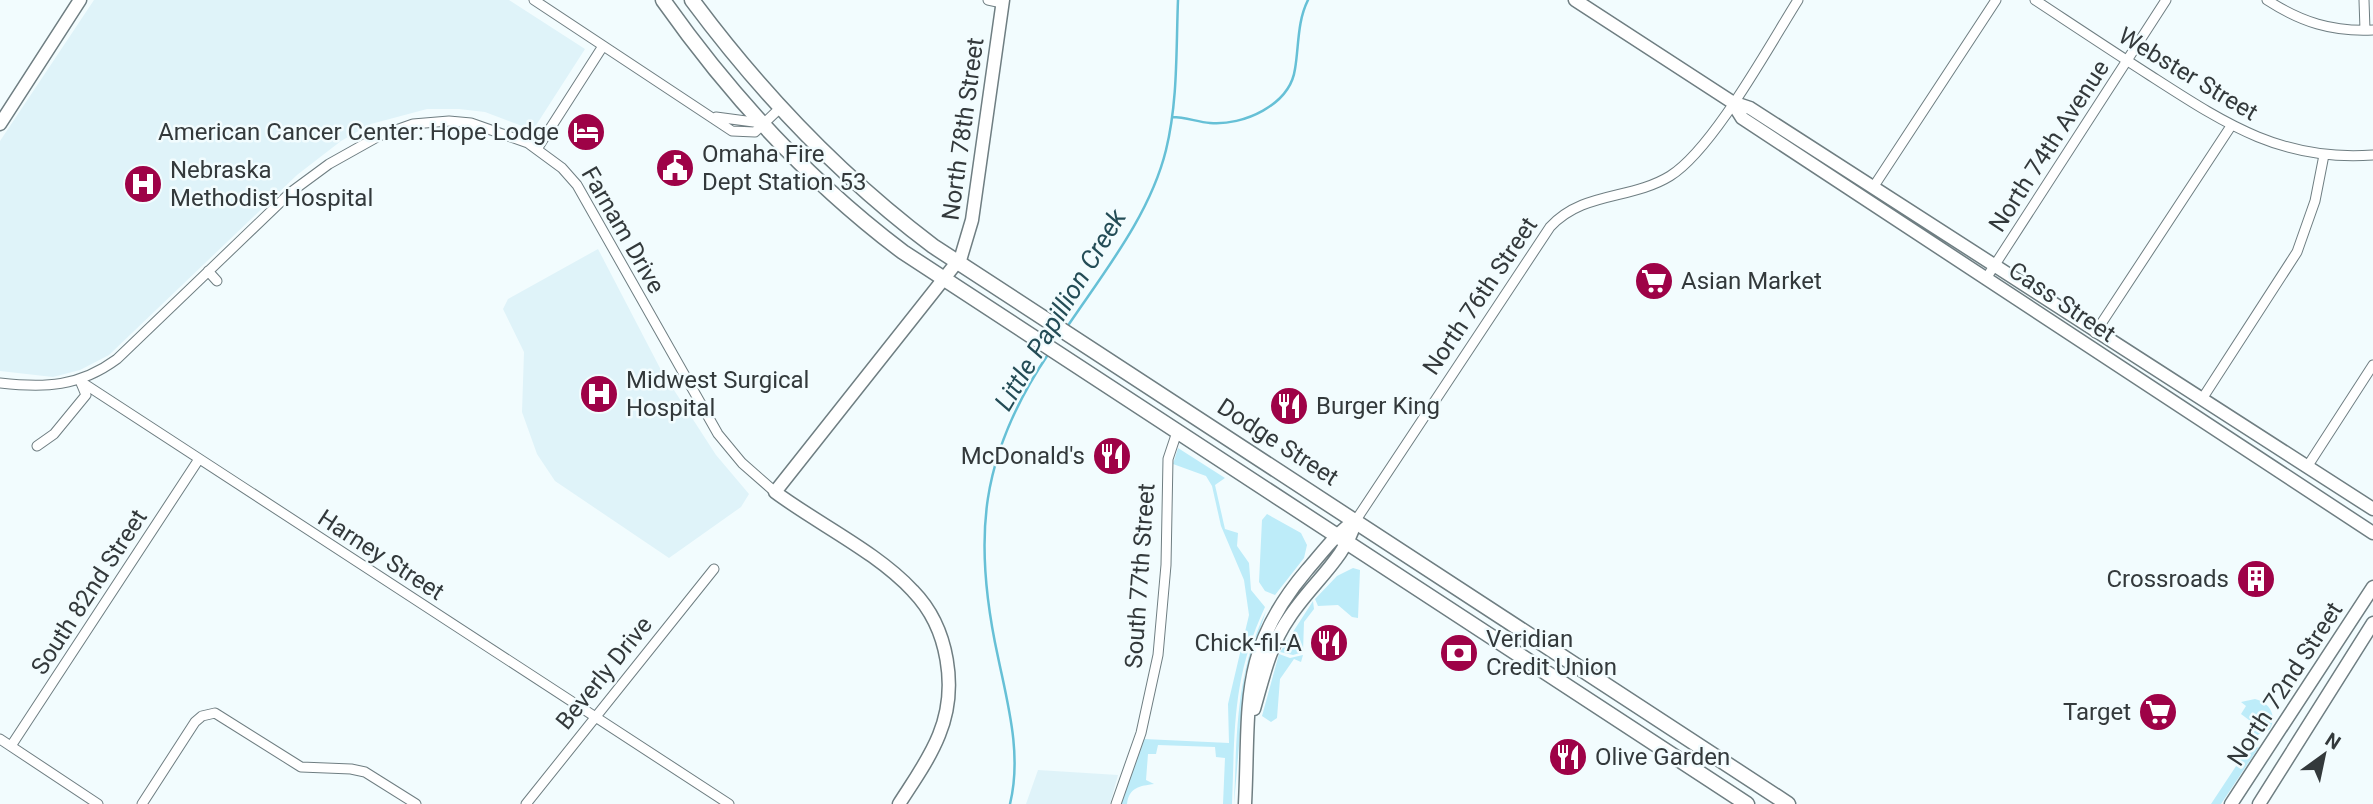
<svg xmlns="http://www.w3.org/2000/svg" width="2373" height="804" viewBox="0 0 2373 804" font-family="Roboto,sans-serif">
  <rect width="100%" height="100%" fill="#f2fcfe"/>
  <!-- built -->
  <path fill="#dff3f9" d="M94 0H509L585 49 533 130 485 112 459 109H427L371 124 341 141 297 175 109 355 80 370 53 377 0 371V141Z
    M598 249 661 370 716 455 749 494 741 507 669 558 555 481 537 454 522 412 524 352 503 309 508 299Z
    M1038 770 1118 775 1110 804H1026Z"/>
  <!-- green -->
  <path fill="#bdecf9" d="M1178 448 1225 478 1215 485 1225 529 1238 533 1237 546 1249 563 1251 590 1265 607C1232 678 1235 728 1232 804H1223L1225 758 1216 757 1215 747 1158 745 1156 754H1148L1146 780 1154 784C1140 786 1129 787 1127 804H1121L1144 739 1229 743 1228 704 1249 615 1244 580 1221 526 1212 486 1206 476 1173 464Z
    M1267 514 1301 533 1307 545 1304 558 1275 595 1265 591 1259 582 1262 520Z
    M1353 568 1360 570 1358 618 1352 617 1338 605 1318 606 1315 599 1337 576Z
    M1313 601 1314 609 1304 622 1303 652 1293 655 1280 652Z
    M1266 611 1245 675 1234 804C1237 735 1235 675 1266 611Z
    M1279 654 1290 658 1303 655 1301 662 1294 659 1280 679 1277 718 1271 722 1262 716Z
    M2255 699C2270 703 2277 715 2270 729L2251 738 2257 726 2241 714 2246 706 2241 702Z
    M2259 747 2221 804H2211L2246 751Z"/>
  <g fill="none" stroke-linecap="round" stroke-linejoin="round">
    <!-- stream -->
    <path stroke="#66c0d6" stroke-width="2.5" d="M1172 117C1186 117 1197 122 1210 123 1243 126 1290 105 1295 69 1299 46 1297 22 1308 0
      M1067 327C1104 272 1150 215 1166 150 1178 101 1176 50 1178 0
      M1010 804C1022 755 1008 705 998 657 972 538 980 455 1049 353"/>
    <defs>
      <path id="minor" d="M534 0 732 131 755 132 780 108
        M988 0 1002 3
        M2035 0C2073 25 2112 51 2151 76 2224 123 2282 162 2373 155
        M2267 0C2301 22 2332 32 2373 30
        M2364 0 2365 30
        M716 117 761 123
        M537 149 603 46
        M1874 186 1996 0
        M208 271 217 281
        M1987 277 2166 0
        M2095 333 2231 126
        M80 381 729 804
        M0 383C45 388 79 387 117 359L291 192 329 164 379 136 413 124 449 121 471 123 528 143 562 168 577 185 718 434 742 463 775 492
        M2202 399 2297 252 2315 201 2324 155
        M37 446 54 434 86 395 81 383
        M2307 467 2373 365
        M1356 520 1550 227C1583 191 1631 200 1670 176 1713 149 1769 46 1798 0
        M0 739 98 804
        M11 746 199 459
        M142 804 195 722 202 716 215 713 301 767 351 769 365 772 416 804
        M526 804 714 569
        M1116 804 1141 733 1158 655 1166 565 1168 459 1177 432"/>
      <path id="major" d="M1575 0 1732 102 1750 108 2373 509
        M1732 102 1742 118 2373 533
        M0 124 80 0
        M1254 709C1263 678 1270 645 1289 618 1310 585 1346 558 1356 520
        M899 804C913 782 929 760 939 735 958 689 949 628 913 591 877 552 818 524 775 492L961 257 972 220 1003 0
        M1245 804C1250 705 1238 651 1307 570 1322 553 1336 533 1356 520
        M2231 804 2373 587
        M2259 804 2373 623"/>
      <path id="highway" d="M663 0C730 95 810 182 903 252L1747 804
        M692 0C761 93 840 176 933 246L1788 804"/>
    </defs>
    <!-- minor casing -->
    <use href="#minor" stroke="#6f7e82" stroke-width="11"/>
    <!-- major casing -->
    <use href="#major" stroke="#6f7e82" stroke-width="15"/>
    <!-- highway casing -->
    <use href="#highway" stroke="#6f7e82" stroke-width="17"/>
    <!-- minor -->
    <use href="#minor" stroke="#fff" stroke-width="9"/>
    <!-- major -->
    <use href="#major" stroke="#fff" stroke-width="12"/>
    <!-- highway -->
    <use href="#highway" stroke="#fff" stroke-width="14"/>
  </g>
  <!-- icons -->
  <defs>
    <symbol id="hotel-disc" viewBox="-11 -11 22 22"><circle r="9.5" fill="#9e0247" stroke="#f2fcfe"/><path d="M-6-4.5h1.5V1H6V5H4.5V3h-9V5H-6ZM-4 0a1.8 1.8 0 1 1 3.6 0ZM.5 0V-2.5h3Q6-2.5 6 0Z" fill="#fff"/></symbol>
    <symbol id="civic-disc" viewBox="-11 -11 22 22"><circle r="9.5" fill="#9e0247" stroke="#f2fcfe"/><path d="M-.6-6.5H3V-4.5H.6V-3L4-1V1h2V6H-6V1h2V-1L-.6-3ZM-1.2 2.5V6h2.4V2.5Z" fill="#fff"/></symbol>
    <symbol id="hospital-disc" viewBox="-11 -11 22 22"><circle r="9.5" fill="#9e0247" stroke="#f2fcfe"/><path d="M-5-5h3v3.5h4V-5h3V5h-3V1.5h-4V5h-3Z" fill="#fff"/></symbol>
    <symbol id="supermarket-disc" viewBox="-11 -11 22 22"><circle r="9.5" fill="#9e0247" stroke="#f2fcfe"/><path d="M-6-5.5h2.5l.6 2H6L4.5 2H-2.5L-4.4-4H-6ZM-1.5 3.2a1.3 1.3 0 1 0 .1 0ZM3 3.2a1.3 1.3 0 1 0 .1 0Z" fill="#fff"/></symbol>
    <symbol id="restaurant-disc" viewBox="-11 -11 22 22"><circle r="9.5" fill="#9e0247" stroke="#f2fcfe"/><path d="M-5-6h1v4h1v-4h1v4h1v-4h1v5L-1.5 .5V6h-2V.5L-5-1ZM5-6V6H3V1.5H1.5Q1.5-4 5-6Z" fill="#fff"/></symbol>
    <symbol id="building-disc" viewBox="-11 -11 22 22"><circle r="9.5" fill="#9e0247" stroke="#f2fcfe"/><path d="M-4-6H4V6H1V3H-1V6H-4ZM-2.5-4.3h1.7v1.8h-1.7ZM.8-4.3h1.7v1.8H.8ZM-2.5-1h1.7V.8h-1.7ZM.8-1h1.7V.8H.8Z" fill="#fff"/></symbol>
    <symbol id="bank-disc" viewBox="-11 -11 22 22"><circle r="9.5" fill="#9e0247" stroke="#f2fcfe"/><path d="M-6-4H6V4H-6ZM0-2.3a2.3 2.3 0 1 0 0 4.6a2.3 2.3 0 1 0 0-4.6Z" fill="#fff"/></symbol>
  </defs>
  <g fill-rule="evenodd">
    <use href="#hotel-disc" x="564" y="110" width="44" height="44"/>
    <use href="#civic-disc" x="653" y="146" width="44" height="44"/>
    <use href="#hospital-disc" x="121" y="162" width="44" height="44"/>
    <use href="#supermarket-disc" x="1632" y="259" width="44" height="44"/>
    <use href="#hospital-disc" x="577" y="372" width="44" height="44"/>
    <use href="#restaurant-disc" x="1267" y="384" width="44" height="44"/>
    <use href="#restaurant-disc" x="1090" y="434" width="44" height="44"/>
    <use href="#building-disc" x="2234" y="557" width="44" height="44"/>
    <use href="#restaurant-disc" x="1307" y="621" width="44" height="44"/>
    <use href="#bank-disc" x="1437" y="631" width="44" height="44"/>
    <use href="#supermarket-disc" x="2136" y="690" width="44" height="44"/>
    <use href="#restaurant-disc" x="1546" y="735" width="44" height="44"/>
  </g>
  <g text-anchor="middle" stroke-width="5" stroke-linejoin="round" paint-order="stroke">
    <!-- street labels -->
    <g font-size="24" fill="#33393b" stroke="#f2fcfe">
      <text transform="translate(2188 74) rotate(31)" y="8">Webster Street</text>
      <text transform="translate(963 129) rotate(-82)" y="8">North 78th Street</text>
      <text transform="translate(2049 146) rotate(-57)" y="8">North 74th Avenue</text>
      <text transform="translate(623 230) rotate(60)" y="8">Farnam Drive</text>
      <text transform="translate(1480 296) rotate(-56)" y="8">North 76th Street</text>
      <text transform="translate(2062 302) rotate(34)" y="8">Cass Street</text>
      <text transform="translate(1278 442) rotate(33)" y="8">Dodge Street</text>
      <text transform="translate(381 555) rotate(33)" y="8">Harney Street</text>
      <text transform="translate(1140 576) rotate(-86)" y="8">South 77th Street</text>
      <text transform="translate(89 592) rotate(-57)" y="8">South 82nd Street</text>
      <text transform="translate(604 673) rotate(-51)" y="8">Beverly Drive</text>
      <text transform="translate(2285 684) rotate(-57)" y="8">North 72nd Street</text>
    </g>
    <!-- poi labels -->
    <g font-size="24" fill="#33393b" stroke="#f2fcfe" text-anchor="start">
      <text x="559" y="140" text-anchor="end">American Cancer Center: Hope Lodge</text>
      <text x="702" y="162">Omaha Fire<tspan x="702" dy="28">Dept Station 53</tspan></text>
      <text x="170" y="178">Nebraska<tspan x="170" dy="28">Methodist Hospital</tspan></text>
      <text x="1681" y="289">Asian Market</text>
      <text x="626" y="388">Midwest Surgical<tspan x="626" dy="28">Hospital</tspan></text>
      <text x="1316" y="414">Burger King</text>
      <text x="1085" y="464" text-anchor="end">McDonald's</text>
      <text x="2229" y="587" text-anchor="end">Crossroads</text>
      <text x="1486" y="647">Veridian<tspan x="1486" dy="28">Credit Union</tspan></text>
      <text x="1302" y="651" text-anchor="end">Chick-fil-A</text>
      <text x="2131" y="720" text-anchor="end">Target</text>
      <text x="1595" y="765">Olive Garden</text>
    </g>
    <!-- water labels -->
    <g font-size="26" font-style="italic" fill="#234c56" stroke="#f2fcfe">
      <text transform="translate(1060 310) rotate(-59)" y="9">Little Papillion Creek</text>
    </g>
  </g>
  <!-- north arrow -->
  <g transform="translate(2324 755) rotate(33)" stroke="#f2fcfe" stroke-width="5" paint-order="stroke">
  <path d="M0-5L12 26L0 18L-12 26Z" fill="#33393b"/>
  <text y="-10" font-size="19" font-weight="bold" text-anchor="middle" fill="#33393b">N</text>
  </g>
</svg>
